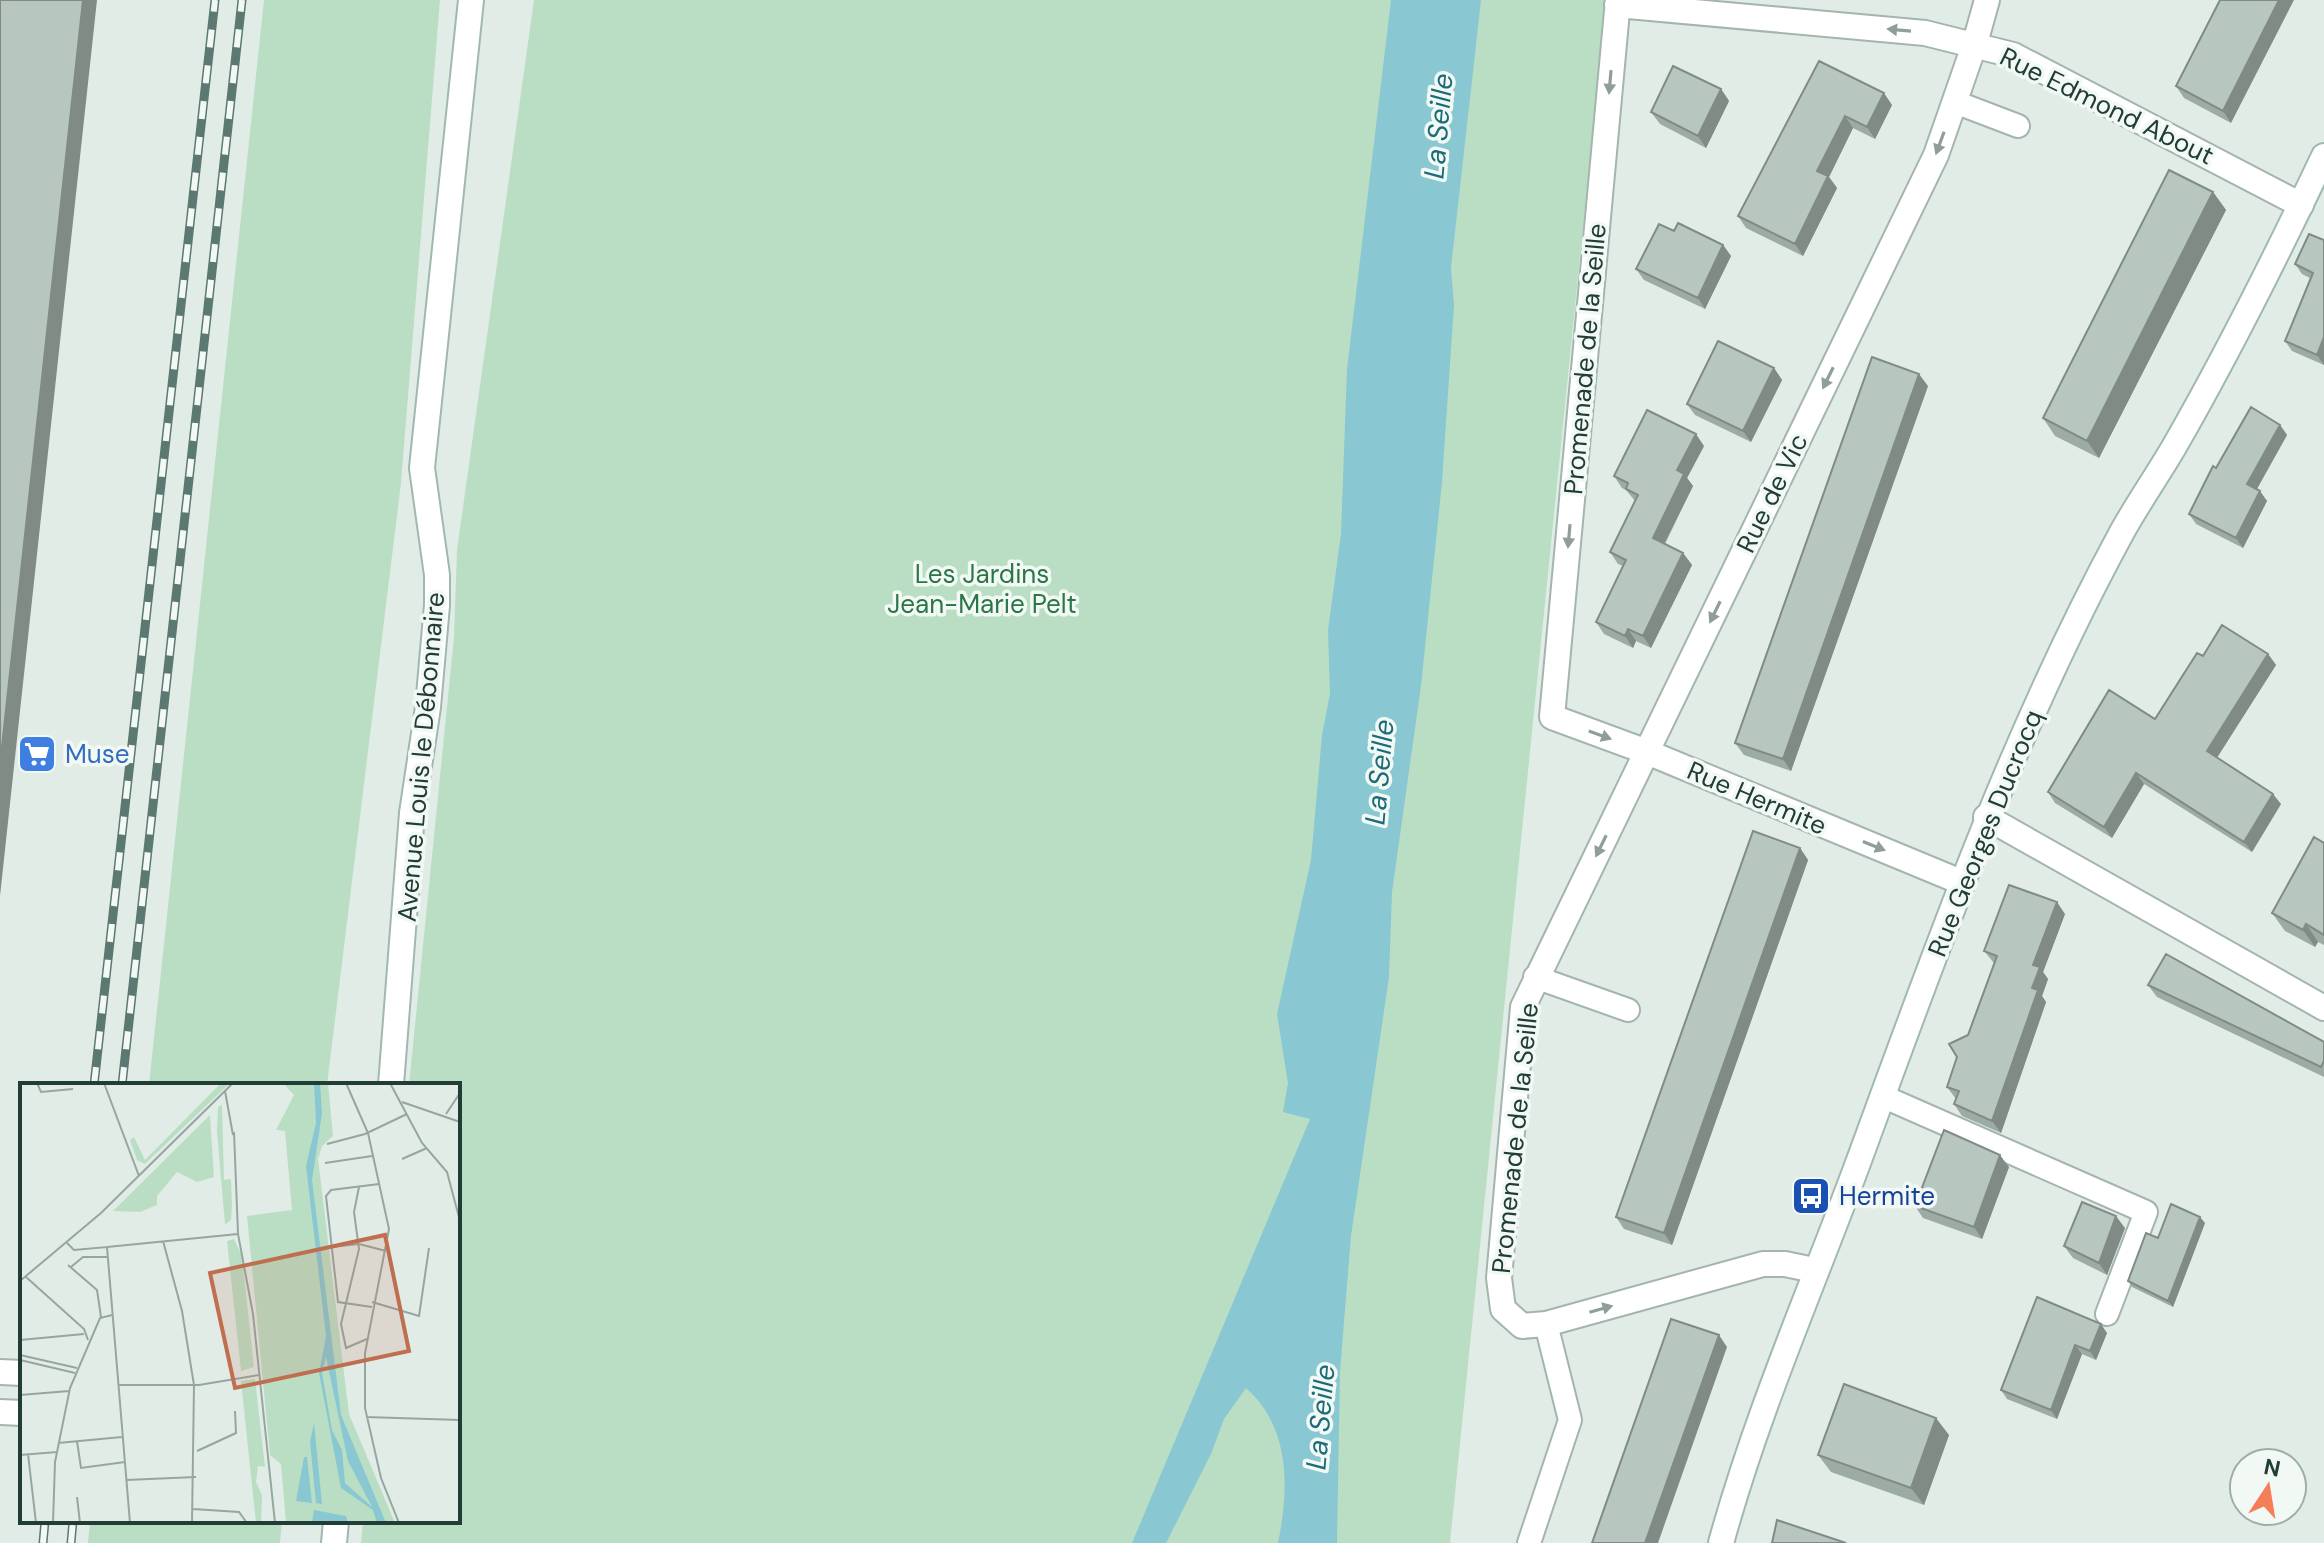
<svg xmlns="http://www.w3.org/2000/svg" width="2324" height="1543" viewBox="0 0 2324 1543" font-family="'DM Sans',sans-serif">
  <rect width="100%" height="100%" fill="#e2ece7"/>
  <!-- green -->
  <path fill="#badec4" d="M264 0H440L401 483 327 1085H149Z
    M534 0H1606L1450 1543H361L363 1521H458V1085H409L454 637 457 550Z
    M90 1521H282L280 1543H88Z"/>
  <!-- water -->
  <path fill="#89c7d2" d="M1391 0H1481L1451 268 1454 305 1442 482 1421 686 1392 892 1389 977 1351 1236 1340 1371 1337 1543H1278C1289 1489 1291 1428 1246 1388L1224 1419 1211 1454 1166 1543H1132L1310 1119 1283 1112 1288 1083 1277 1014 1311 860 1322 735 1330 694 1328 630 1341 534 1347 369Z"/>
  <g fill="none" stroke-linecap="round" stroke-linejoin="round">
    <defs>
      <path id="lane" d="M1955 102 2018 126
        M1535 977 1628 1010
        M1882 1096 2146 1212 2107 1314
        M1529 1543 1570 1420 1546 1324"/>
      <path id="street" d="M1618 0 1552 717 1647 752 1961 882
        M1617 5 1925 33 2013 55 2301 205
        M1986 817 2324 1008
        M1814 1270 1785 1264H1763L1546 1324 1522 1326 1503 1309 1499 1278 1523 1007 1936 155 1975 43 1987 0
        M0 1372 22 1373
        M0 1412 22 1413"/>
      <path id="secondary" d="M391 1085 412 813 428 707 437 605V575L422 468 471 0
        M334 1543 336 1521
        M1721 1543C1757 1412 1811 1290 1858 1163 1937 948 2012 734 2122 532 2138 503 2157 476 2174 447 2228 353 2277 255 2324 156"/>
    </defs>
    <!-- lane casing -->
    <use href="#lane" stroke="#a4b4ae" stroke-width="26"/>
    <!-- street casing -->
    <use href="#street" stroke="#a4b4ae" stroke-width="28"/>
    <!-- secondary casing -->
    <use href="#secondary" stroke="#a0b8b0" stroke-width="28"/>
    <!-- lane -->
    <use href="#lane" stroke="#fff" stroke-width="22"/>
    <!-- street -->
    <use href="#street" stroke="#fff" stroke-width="24"/>
    <!-- secondary -->
    <use href="#secondary" stroke="#fff" stroke-width="24"/>
    <defs>
      <path id="rail" d="M94 1085 215 0
        M122 1085 242 0
        M43 1543 45 1521
        M71 1543 73 1521"/>
    </defs>
    <!-- rail casing -->
    <use href="#rail" stroke="#5c7971" stroke-width="9"/>
    <!-- rail -->
    <use href="#rail" stroke="#f2f9f5" stroke-width="6" stroke-dasharray="18" stroke-linecap="butt"/>
  </g>
  <!-- wall -->
  <path fill="#9daba5" d="M2220 0 2231 123 2184 98 2176 86Z
    M1819 61 1892 105 1875 139 1853 128 1829 177 1837 188 1803 256 1746 228 1738 216Z
    M1721 89 1729 101 1706 148 1660 124 1651 112Z
    M2213 192 2226 210 2099 458 2055 436 2043 418Z
    M1674 231 1723 245 1731 256 1705 309 1644 280 1636 269Z
    M2324 240V365L2292 351 2285 341 2310 278 2302 274 2295 264Z
    M1774 368 1782 380 1751 442 1695 415 1687 404Z
    M1928 386 1791 771 1744 755 1735 743Z
    M2280 425 2287 435 2257 489 2267 501 2243 548 2196 524 2189 514 2216 468Z
    M1704 446 1687 478 1693 486 1665 544 1683 553 1692 565 1651 648 1636 641 1633 648 1604 634 1596 622 1623 566 1618 564 1610 552 1635 501 1626 490 1622 488 1614 476Z
    M2268 654 2276 665 2217 757 2281 804 2252 852 2144 784 2112 838 2055 803 2048 792 2155 719 2203 656Z
    M2324 843V945L2318 942 2315 947 2285 931 2272 913Z
    M1800 848 1808 860 1672 1245 1624 1229 1616 1217Z
    M2065 914 2043 972 2048 979 2042 996 2046 1002 2001 1133 1962 1116 1954 1104 1956 1099 1947 1087 1968 1035 1994 963 1984 951Z
    M2148 985 2324 1042V1077L2157 997Z
    M2009 1167 1982 1239 1923 1218 1915 1206Z
    M2205 1223 2173 1307 2132 1287 2128 1281 2158 1238Z
    M2125 1228 2107 1275 2073 1258 2064 1246Z
    M2037 1297 2107 1333 2096 1360 2082 1354 2057 1419 2007 1399 2001 1390Z
    M1949 1435 1924 1505 1831 1472 1818 1455Z"/>
  <!-- shaded-wall -->
  <path fill="#808b86" d="M83 0H97L0 896V765Z
    M2279 0H2294L2231 123 2223 111Z
    M1721 89 1729 101 1706 148 1698 136Z
    M1884 93 1892 105 1875 139 1867 127Z
    M1845 116 1853 128 1829 177 1837 188 1803 256 1795 244 1817 171Z
    M2213 192 2226 210 2099 458 2087 441Z
    M1723 245 1731 256 1705 309 1698 298Z
    M2324 337V365L2317 355Z
    M1774 368 1782 380 1751 442 1743 431Z
    M1919 374 1928 386 1791 771 1783 759Z
    M2280 425 2287 435 2254 494 2247 484Z
    M1696 434 1704 446 1687 478 1693 486 1661 550 1653 538 1677 470Z
    M2260 491 2267 501 2243 548 2236 538Z
    M1683 553 1692 565 1651 648 1643 636Z
    M1628 629 1636 641 1633 648 1625 636Z
    M2268 654 2276 665 2215 761 2207 751Z
    M2136 773 2144 784 2112 838 2104 827Z
    M2273 794 2281 804 2252 852 2244 842Z
    M1800 848 1808 860 1672 1245 1664 1233Z
    M2057 902 2065 914 2043 972 2048 979 2042 996 2046 1002 2001 1133 1992 1121 2032 988 2033 965Z
    M2306 924 2318 942 2315 947 2303 930Z
    M2000 1155 2009 1167 1982 1239 1974 1227Z
    M2116 1216 2125 1228 2107 1275 2099 1263Z
    M2200 1217 2205 1223 2173 1307 2168 1301Z
    M2101 1324 2107 1333 2096 1360 2090 1351Z
    M1719 1335 1727 1347 1658 1543H1645Z
    M2075 1345 2082 1354 2057 1419 2051 1410Z
    M1936 1418 1949 1435 1924 1505 1911 1488Z"/>
  <!-- building -->
  <path fill="#b7c7c0" stroke="#808b86" stroke-width="2" d="M0 0H83L0 765Z
    M2220 0H2279L2223 111 2176 86Z
    M1819 61 1884 93 1867 127 1845 116 1817 171 1828 176 1795 244 1738 216Z
    M1673 66 1721 89 1698 136 1651 112Z
    M2169 170 2213 192 2087 441 2043 418Z
    M1678 223 1723 245 1698 298 1636 269 1659 224 1674 231Z
    M2309 234 2324 240V337L2317 355 2285 341 2313 273 2295 264Z
    M1718 341 1774 368 1743 431 1687 404Z
    M1872 357 1919 374 1783 759 1735 743Z
    M2251 407 2280 425 2247 484 2260 491 2236 538 2189 514 2213 466 2216 468Z
    M1647 410 1696 434 1677 470 1684 474 1653 538 1683 553 1643 636 1628 629 1625 636 1596 622 1626 560 1610 552 1638 495 1626 489 1628 483 1614 476Z
    M2222 625 2268 654 2207 751 2273 794 2244 842 2136 773 2104 827 2048 792 2109 690 2155 719 2197 653 2203 656Z
    M1753 831 1800 848 1664 1233 1616 1217Z
    M2314 837 2324 843V935L2306 924 2303 930 2272 913Z
    M2009 885 2057 902 2033 965 2040 967 2032 988 2038 990 1992 1121 1954 1104 1959 1091 1947 1087 1957 1057 1949 1044 1968 1035 1997 956 1984 951Z
    M2166 954 2324 1042V1061L2321 1067 2148 985Z
    M1944 1130 2000 1155 1974 1227 1915 1206Z
    M2082 1202 2116 1216 2099 1263 2064 1246Z
    M2171 1204 2200 1217 2168 1301 2128 1281 2146 1233 2158 1238Z
    M2037 1297 2101 1324 2090 1351 2075 1345 2051 1410 2001 1390Z
    M1671 1319 1719 1335 1645 1543H1592Z
    M1844 1384 1936 1418 1911 1488 1818 1455Z
    M1777 1520 1846 1543H1772Z"/>
  <!-- one-way arrows -->
  <defs><path id="oneway-solid" d="M-6-.8H1V-3.2L6.5 0L1 3.2V.8H-6Z" transform="scale(2)"/></defs>
  <g fill="#909e9a">
    <use href="#oneway-solid" transform="translate(1899 30) rotate(-175)"/>
    <use href="#oneway-solid" transform="translate(1610 82) rotate(95)"/>
    <use href="#oneway-solid" transform="translate(1940 143) rotate(110)"/>
    <use href="#oneway-solid" transform="translate(1828 378) rotate(116)"/>
    <use href="#oneway-solid" transform="translate(1569 536) rotate(95)"/>
    <use href="#oneway-solid" transform="translate(1715 612) rotate(116)"/>
    <use href="#oneway-solid" transform="translate(1600 735) rotate(20)"/>
    <use href="#oneway-solid" transform="translate(1601 846) rotate(116)"/>
    <use href="#oneway-solid" transform="translate(1874 846) rotate(22)"/>
    <use href="#oneway-solid" transform="translate(1601 1309) rotate(-16)"/>
  </g>
  <!-- icons -->
  <defs>
    <symbol id="supermarket-square" viewBox="-11 -11 22 22"><rect x="-9" y="-9" width="18" height="18" rx="4" fill="#3f7fe0" stroke="#f2f9f5"/><path d="M-6-5.5h2.5l.6 2H6L4.5 2H-2.5L-4.4-4H-6ZM-1.5 3.2a1.3 1.3 0 1 0 .1 0ZM3 3.2a1.3 1.3 0 1 0 .1 0Z" fill="#fff"/></symbol>
    <symbol id="bus-square" viewBox="-11 -11 22 22"><rect x="-9" y="-9" width="18" height="18" rx="4" fill="#1a4fb4" stroke="#f2f9f5"/><path d="M-5-6H5V4H4V6H2V4H-2V6H-4V4H-5ZM-3.5-4V0h7V-4ZM-3.5 1.2v1.5H-2V1.2ZM2 1.2v1.5H3.5V1.2Z" fill="#fff"/></symbol>
  </defs>
  <g fill-rule="evenodd">
    <use href="#supermarket-square" x="15" y="732" width="44" height="44"/>
    <use href="#bus-square" x="1789" y="1174" width="44" height="44"/>
  </g>
  <g text-anchor="middle" stroke-width="7" stroke-linejoin="round" paint-order="stroke">
    <!-- street labels -->
    <g font-size="26" fill="#213d36" stroke="#f2f9f5">
      <text transform="translate(2107 106) rotate(26)" y="9">Rue Edmond About</text>
      <text transform="translate(1585 359) rotate(-85)" y="9">Promenade de la Seille</text>
      <text transform="translate(1772 493) rotate(-64)" y="9">Rue de Vic</text>
      <text transform="translate(421 757) rotate(-85)" y="9">Avenue Louis le Débonnaire</text>
      <text transform="translate(1757 798) rotate(23)" y="9">Rue Hermite</text>
      <text transform="translate(1985 833) rotate(-68)" y="9">Rue Georges Ducrocq</text>
      <text transform="translate(1515 1138) rotate(-84)" y="9">Promenade de la Seille</text>
    </g>
    <!-- park labels -->
    <g font-size="26" fill="#2b7547" stroke="#f2f9f5">
      <text x="982" y="583">Les Jardins<tspan x="982" dy="30">Jean-Marie Pelt</tspan></text>
    </g>
    <!-- shop labels -->
    <g font-size="26" fill="#366cbe" stroke="#f2f9f5" text-anchor="start">
      <text x="65" y="763">Muse</text>
    </g>
    <!-- transit labels -->
    <g font-size="26" fill="#164399" stroke="#f2f9f5" text-anchor="start">
      <text x="1839" y="1205">Hermite</text>
    </g>
    <!-- water labels -->
    <g font-size="28" font-style="italic" fill="#1b6b7a" stroke="#f2f9f5">
      <text transform="translate(1438 126) rotate(-85)" y="10">La Seille</text>
      <text transform="translate(1379 772) rotate(-85)" y="10">La Seille</text>
      <text transform="translate(1320 1417) rotate(-85)" y="10">La Seille</text>
    </g>
  </g>
  <!-- overview -->
  <g transform="translate(20 1083)">
    <rect width="440" height="440" fill="#e2ece7"/>
    <path d="M201 0H210L125 81 117 77 110 57 114 54 125 77ZM263 0H297L298 60 300 0H308L313 53 302 63 298 76 329 331 375 440H363L341 394 361 440 266 439 261 381 250 372 227 133 272 127 265 48 256 47 274 12ZM202 22 204 97 211 96 212 120 211 137 205 142 197 48 198 24ZM190 32 194 94 177 99 157 89 137 113V122L120 129 93 128ZM214 156 222 173 234 284 221 288 207 158ZM235 296 245 384 238 383 236 399 242 412 241 440H236L221 298Z" fill="#badec4"/>
    <path d="M294 0H300L302 30 292 97 321 332 366 440H357L353 427 321 405 299 290 306 253 286 83 296 40ZM306 274 328 378 352 424 325 400 322 367 312 347 302 290ZM294 340 302 421 296 420 290 359ZM284 374H287L292 420 276 418ZM294 427 326 433 328 440H292Z" fill="#89c7d2" fill-rule="evenodd"/>
    <path fill="none" stroke="#95a6a0" stroke-width="2" d="M17 0 21 9 53 6M84 0 119 93M326 0 348 50 369 146 345 270V325L361 395 379 440M370 0 402 60 427 89 440 138M205 8 213 52M382 19 440 39M426 31 440 10M214 49 218 151 233 231 255 440M307 61 345 51 387 31M382 76 407 65M305 80 352 73M339 104 334 129 339 166 321 241 326 265 347 256M143 158 162 228 174 302 172 440M47 160 54 167 87 164 110 440M87 164 218 151M312 164 339 161 366 168M48 182 77 207 81 234M51 184 63 174H87M6 194 64 246 68 257M0 198 81 130 213 0M352 219 399 233 409 165M352 224 318 219 306 113 311 107 359 101M0 257 64 251M0 272 57 285M0 277 55 290M98 302H179L239 292M0 312 49 308M346 334 440 337M57 358 61 385 105 379M38 360 102 354M177 368 216 350 215 328M8 371 16 440M0 372 37 369M106 397 176 394M57 414 60 440M173 426 219 429 227 440M33 440 35 379 50 305 80 235 92 232"/>
    <path fill="#bf6e50" fill-opacity="0.15" stroke="#bf6e50" stroke-width="4" d="M365 152 389 268 215 305 190 190Z"/>
    <rect width="440" height="440" fill="none" stroke="#213d36" stroke-width="4"/>
  </g>
  <!-- north arrow -->
  <g transform="translate(2268 1487) rotate(12)"><circle r="38" fill="#f2f9f5" stroke="#9eaea9" stroke-width="2"/>
  <path d="M0-6L14 30L0 20L-14 30Z" fill="#f47e58"/>
  <text y="-12" font-size="22" font-weight="bold" text-anchor="middle" fill="#213d36">N</text>
  </g>
</svg>
